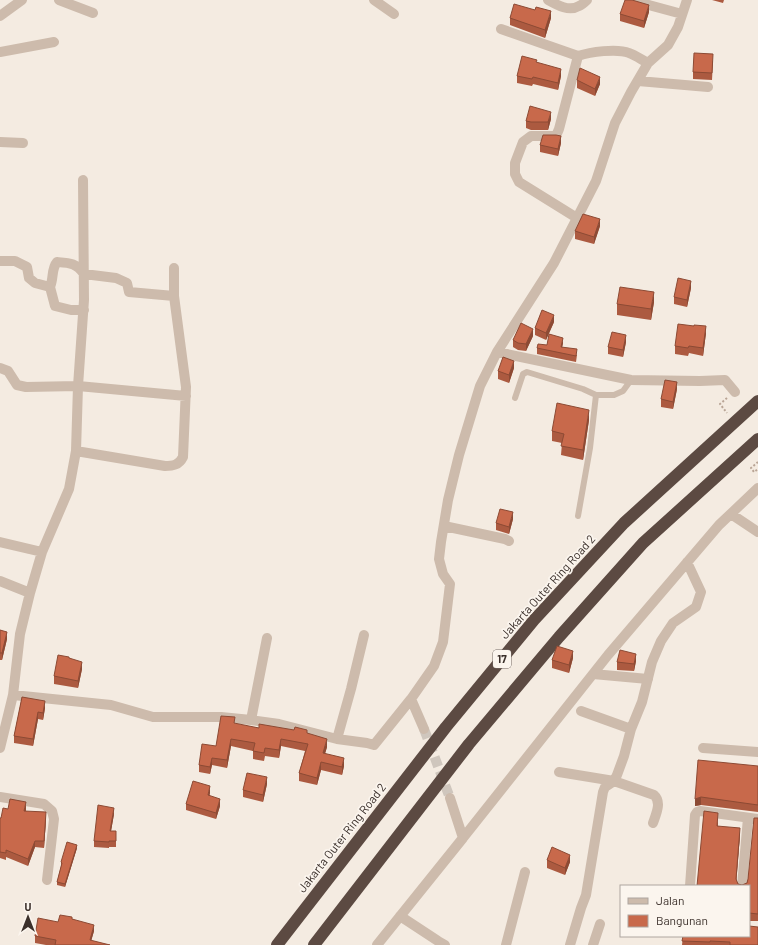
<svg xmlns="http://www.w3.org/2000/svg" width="758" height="945" viewBox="0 0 758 945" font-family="Barlow,sans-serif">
  <rect width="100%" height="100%" fill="#f4ebe1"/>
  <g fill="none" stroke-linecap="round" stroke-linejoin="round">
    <!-- street-tunnel -->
    <path stroke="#cfc6bd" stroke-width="10" stroke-dasharray="10 5" stroke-linecap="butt" d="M424 729 450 798"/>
    <!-- path -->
    <path stroke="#b9a596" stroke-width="2" stroke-dasharray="2 2" stroke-linecap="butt" d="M727 398 720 404 727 413
      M758 462 751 468 754 472 758 469"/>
    <!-- lane -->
    <path stroke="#cdbbac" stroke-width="6" d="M515 398 523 374 527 372 583 389 596 395H614L623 391 631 380
      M578 516 590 448 596 395"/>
    <!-- street -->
    <path stroke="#cdbbac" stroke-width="10" d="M59 0 93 13
      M374 0 394 14
      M548 0C557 5 569 12 579 6 582 5 585 2 587 0
      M630 0 682 14
      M0 16 22 0
      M501 29 578 56C590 52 617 48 629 53 635 55 642 60 648 63
      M0 52 54 42
      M638 81 708 87
      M0 142 23 143
      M577 218 519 182 515 174V163L523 142 531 136H556L559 129 578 56
      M0 261H15L27 267 29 278 35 283 50 287C54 278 51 269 57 262 70 263 76 263 84 274L116 278 127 283 129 292 174 296
      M50 287 55 306 71 310H84
      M497 352 631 380 700 381 725 380 735 392
      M0 368 8 371 17 385 26 387 78 386 186 396
      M76 451 165 466C173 466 179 465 183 457L186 387 174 296V268
      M731 514 758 532
      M444 526 505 539 509 541
      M0 542 42 552
      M0 581 30 593
      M593 674 648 679
      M13 695 111 705 153 717H221L251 720 279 724 337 739 367 743 374 745 411 699
      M581 711 631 729
      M251 720 267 638
      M424 729 411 699 434 666 443 642 450 584 443 574 439 559 441 542 448 500 459 455 480 386 497 352 554 263 596 181 615 123 631 92 648 63 668 45 678 27 687 0
      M337 739 351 689 364 635
      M0 748 13 695 20 634 30 593 42 552 69 489 76 451 78 386 84 300 83 180
      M703 748 758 752
      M559 772 614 781 654 795C662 802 656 814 653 823
      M0 797 44 804 52 811 54 819 47 880
      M463 838 608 655 719 525 758 488
      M690 886 695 815 697 812 700 811 758 819
      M742 886 748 818
      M400 916 438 941 445 945
      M377 945 463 838 450 798
      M506 945 525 872
      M570 945 581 908 586 895 603 792 605 787 614 781 617 775 624 756 631 729 642 702 652 662 661 641 673 623 696 607 701 592 687 562
      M593 945 600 924"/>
    <!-- highway -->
    <path stroke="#5c4a42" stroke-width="12" d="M277 945 446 727 534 620 624 523 758 401
      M314 945 469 744 559 637 643 543 758 439"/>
  </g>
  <!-- wall -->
  <path fill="#ac5a40" d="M712 0H724L723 3Z
    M649 12 644 28 620 21V14Z
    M510 18H551L545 38 510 25Z
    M713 61 712 80 693 79V72Z
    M537 63 561 76 558 90 533 84 532 86 517 83V76Z
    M577 80 600 84 595 96 577 88Z
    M551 119 548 130H531L526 128V121Z
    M561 143 558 156 540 152V145Z
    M600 226 594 244 575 239V231Z
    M691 288 687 307 674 304V297Z
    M654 302 651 320 617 315V304Z
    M554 322 546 340 535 335V328Z
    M706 333 703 356 689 353 688 356 675 354V346Z
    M533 336 526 351 518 350 513 347V340Z
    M626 342 623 357 608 354V347Z
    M563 343 562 347 577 355 576 362 537 354V348L547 345Z
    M514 368 509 383 498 379V371Z
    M677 389 673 409 661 407V399Z
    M568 406 589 420 583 460 561 455 562 443 552 441V431Z
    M513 519 509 534 496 530V523Z
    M0 630 7 639 2 660H0Z
    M69 658 82 669 78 688 54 684V676Z
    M573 658 569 673 552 668V660Z
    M636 661 634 671 617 670V662Z
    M22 697 45 708 43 720 38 719 33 746 14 743V736Z
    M235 724 259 728 307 734 327 747 325 753 344 766 342 775 321 770 317 785 299 781V773L305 751 281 746 279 758 265 756 264 761 253 759V751L231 746 227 768 212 765 210 774 199 772V765L216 746Z
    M758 766V812L701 805 695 806V799Z
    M267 784 263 802 243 797V790Z
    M210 793 209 796 220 806 216 819 186 810V804Z
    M8 809H26V811L46 819 44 848 35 847 28 866 6 857V860L0 858V818H1Z
    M114 814 111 831H116V847H109V848L94 847V841Z
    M758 818V921H749V886H697L718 820V826L740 835 736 880 738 884 742 885 747 883 748 879Z
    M77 848 65 887 57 885V882L61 866V862Z
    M547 860 570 862 565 875 547 868Z
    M72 919 94 931 91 941 110 945H46L35 943V936L58 922Z
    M683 936 758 945H682Z"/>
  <!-- shaded-wall -->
  <path fill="#8c4a34" d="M649 5V12L644 28V21Z
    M551 11V18L545 38V30Z
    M561 69V76L558 90V83Z
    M600 77V84L595 96V89Z
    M551 112V119L548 130V122Z
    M561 136V143L558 156V149Z
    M600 219V226L594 244V237Z
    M691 281V288L687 307V300Z
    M654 292V302L651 320V309Z
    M554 315V322L546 340V333Z
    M706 326V333L703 356V348Z
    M533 329V336L526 351V344Z
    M626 335V342L623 357V350Z
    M563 338V343L561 353V347Z
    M514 361V368L509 383V375Z
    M677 382V389L673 409V402Z
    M589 410V420L583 460V450Z
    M513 512V519L509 534V527Z
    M7 632V639L2 660V653Z
    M573 651V658L569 673V665Z
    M636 654V661L634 671V664Z
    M82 662V669L78 688V681Z
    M45 701V708L43 720V713Z
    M38 712V719L33 746V739Z
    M231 739V746L227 768V760Z
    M281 739V746L279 758V750Z
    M327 739V747L323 761V753Z
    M212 758V765L210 774V767Z
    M344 758V766L342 775V767Z
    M321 762V770L317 785V778Z
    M267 777V784L263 802V795Z
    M210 786V793L208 801V795Z
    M701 797V805L695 806V799Z
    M220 799V806L216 819V813Z
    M26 802V809L24 818V811Z
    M114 808V814L110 837V831Z
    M46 812V819L44 848V841Z
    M740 828V835L736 886V879Z
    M35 841V847L28 866V859Z
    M77 845V848L65 887V884Z
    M570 855V862L565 875V868Z
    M94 925V931L90 945V940Z"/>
  <!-- building -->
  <path fill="#c8694b" stroke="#8c4a34" d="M625 0H632L649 5 644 21 620 14Z
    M514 4 535 10 536 7 551 11 545 30 510 18Z
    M694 53 713 54 712 73 693 72Z
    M522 56 537 60 536 62 561 69 558 83 533 77 532 79 517 76Z
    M580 68 600 77 595 89 577 80Z
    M530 106 551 112 548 122H531L526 121Z
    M543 135H556L561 136 558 149 540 145Z
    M583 214 600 219 594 237 575 231Z
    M678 278 691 281 687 300 674 297Z
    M620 287 654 292 651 309 617 304Z
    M542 310 554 315 546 333 535 328Z
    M521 323 533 329 526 344 518 343 513 340Z
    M678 324 694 326V325L706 326 703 348 689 346 688 348 675 346Z
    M612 332 626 335 623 350 608 347Z
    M549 334 563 338 561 347 577 349 576 356 537 348 538 344 547 345Z
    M503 357 514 361 509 375 498 371Z
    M665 380 677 382 673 402 661 399Z
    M557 403 589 410 583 450 561 446 564 434 552 431Z
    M500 509 513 512 509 527 496 523Z
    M0 630 7 632 2 653H0Z
    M557 646 573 651 569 665 552 660Z
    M620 650 636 654 634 664 617 662Z
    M58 655 69 657V658L82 662 78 681 54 676Z
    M22 697 45 701 43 713 38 712 33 739 14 736Z
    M221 716 235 717 234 723 259 728V724L294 730 295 727 307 730V733L327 739 323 753 344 758 342 767 321 762 317 778 299 773 308 744 281 739 279 750 265 748 264 753 253 751 255 743 231 739 227 760 212 758 210 767 199 765 202 744 216 746Z
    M698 760 758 766V805L701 797 695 799Z
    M247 773 267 777 263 795 243 790Z
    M193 781 210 786 208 795 220 799 216 813 186 804Z
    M10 799 26 802 24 811 46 812 44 841H35L28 859 6 850V853L0 852V818H1L3 808 8 809Z
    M98 805 114 808 110 831H116V841H109V842L94 841Z
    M704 811 718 813 717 826 740 828 736 879 738 884 742 885 747 883 748 879 754 818H758V914L749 913V886H697Z
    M67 842 77 845 65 884 57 882 62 863 61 862Z
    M552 847 570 855 565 868 547 860Z
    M60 915 72 917V919L94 925 90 940 110 945H55L56 940 35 936 38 918 58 922Z
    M749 926 758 927V945H730V942L710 941V942L682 941 683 936H749Z"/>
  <g text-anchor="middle" stroke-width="3.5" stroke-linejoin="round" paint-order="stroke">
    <!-- shield labels -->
    <rect fill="#fbf5ee" stroke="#756b66" stroke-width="1" x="493" y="650" width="18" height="18" rx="3"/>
    <g font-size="11" font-weight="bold" fill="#3b302b">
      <text x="502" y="663">17</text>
    </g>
    <!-- street labels -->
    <g font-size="12" fill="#3b302b" stroke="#fbf5ee">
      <text transform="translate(548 587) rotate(-48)" y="4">Jakarta Outer Ring Road 2</text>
      <text transform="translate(342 838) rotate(-52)" y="4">Jakarta Outer Ring Road 2</text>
    </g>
  </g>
  <!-- legend -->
  <rect x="620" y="885" width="130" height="52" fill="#fbf5ee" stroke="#aea6a0"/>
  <rect x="628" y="898" width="20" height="6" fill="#cdbbac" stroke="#aea6a0"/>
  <text x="656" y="905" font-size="12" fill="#3b302b">Jalan</text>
  <rect x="628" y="915" width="20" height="12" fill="#c8694b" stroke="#aea6a0"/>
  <text x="656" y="925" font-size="12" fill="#3b302b">Bangunan</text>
  <!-- north arrow -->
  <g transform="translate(28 917)" stroke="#fbf5ee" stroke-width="3" paint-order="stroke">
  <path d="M0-3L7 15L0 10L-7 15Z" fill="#3b302b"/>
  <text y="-6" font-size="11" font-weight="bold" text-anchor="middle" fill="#3b302b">U</text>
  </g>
</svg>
